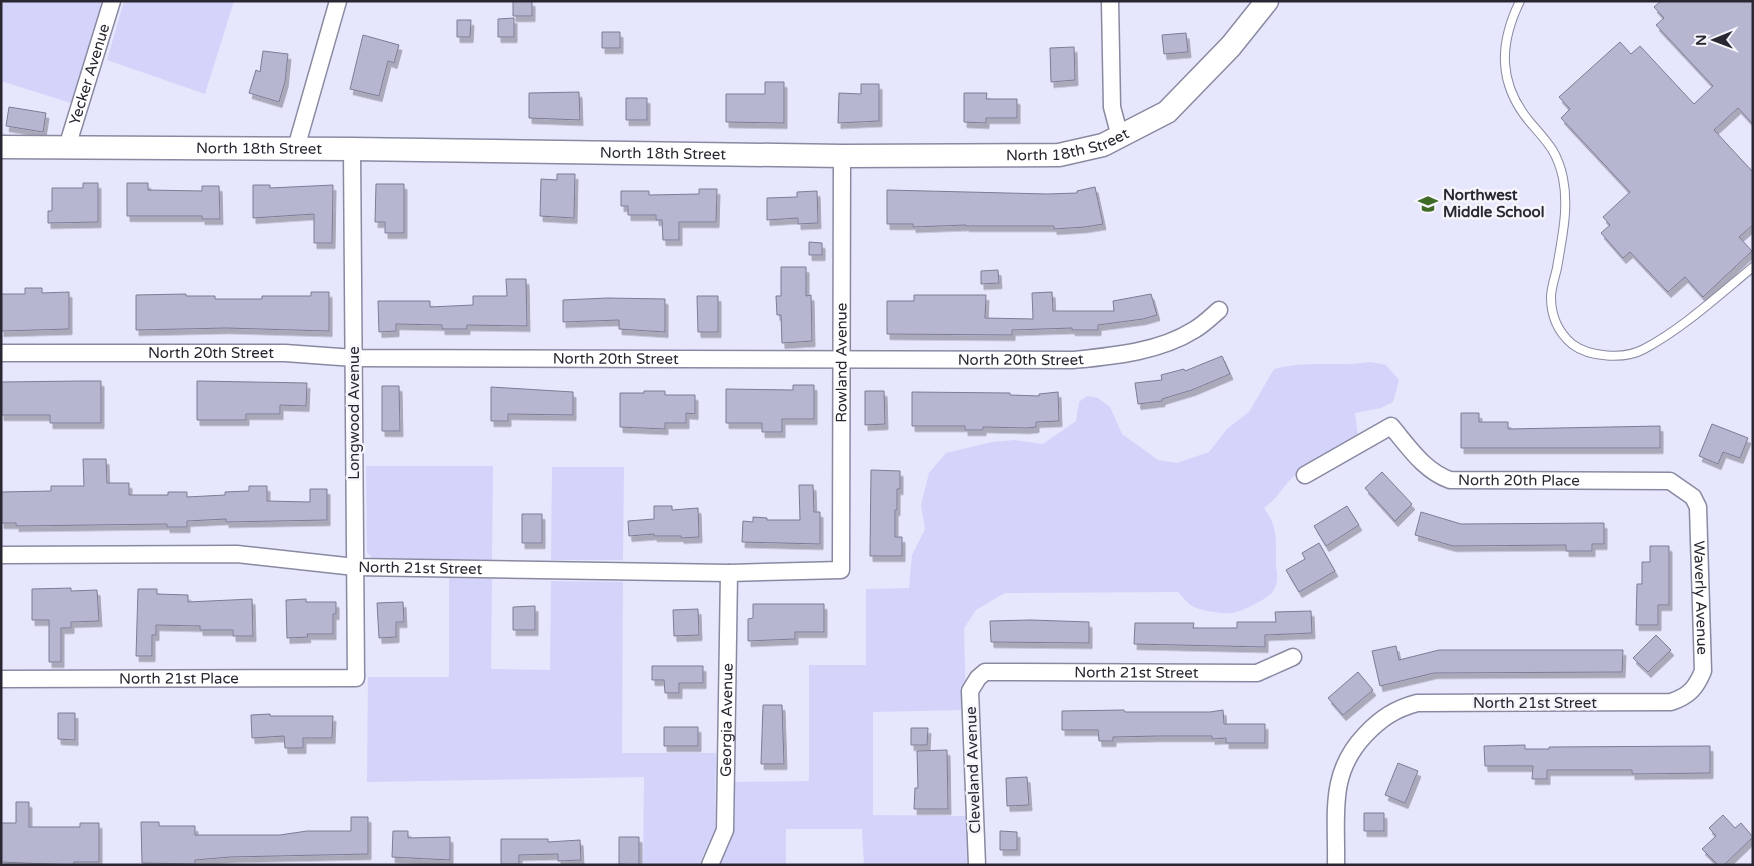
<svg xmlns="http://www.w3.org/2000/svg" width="1754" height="866" viewBox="0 0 1754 866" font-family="'Varela Round',sans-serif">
  <defs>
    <filter id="shadow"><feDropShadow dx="3" dy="5.5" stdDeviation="0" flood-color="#0004"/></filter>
  </defs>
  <rect width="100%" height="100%" fill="#e6e6fd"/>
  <!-- green -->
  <path fill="#d4d4fb" d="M1 1H106L74 104 1 81Z
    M124 1H234L205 94 107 60Z
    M1371 362 1386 365 1399 380 1393 402 1381 408 1355 413 1358 437C1335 449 1310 460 1291 479 1280 490 1279 497 1264 508 1278 526 1276 541 1276 562 1276 573 1280 581 1273 591 1268 599 1243 611 1233 613 1223 614 1201 611 1192 606 1187 603 1182 596 1178 592L1005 593 976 610 964 628 966 710 873 712V815L966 816 967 865H864L862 829H786V865H719C738 830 735 819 734 782L809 781V665H866V589L909 588 912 555 925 529 921 505 929 473 946 453 992 442 1015 440 1043 444 1076 421 1079 402 1087 396 1098 398 1110 407 1122 434 1158 460 1177 463 1209 452 1227 429 1249 412 1274 369C1308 360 1336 367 1371 362Z
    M366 466H493L492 560 372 558 367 552Z
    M552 467H624L623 560H551Z
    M449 578 492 579 491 669 550 670 551 581 623 582 622 753H716L715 830 699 865H643L644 777 367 782 368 677H449Z"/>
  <!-- building -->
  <path fill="#b6b6d1" stroke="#7d7c96" filter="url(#shadow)" d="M513 1H532V16H513Z
    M1661 1H1753V124L1738 108 1714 130 1753 172V225L1739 237 1752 251 1703 297 1685 277 1668 292 1630 252 1623 258 1601 233 1610 225 1603 217 1630 192 1561 118 1570 109 1559 97 1620 42 1631 54 1640 46 1694 104 1713 86 1656 25 1664 18 1654 7Z
    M514 18V37H498V19Z
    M457 20H471L470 37H457Z
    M602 32H620V48H602Z
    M1186 33 1188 52 1164 54 1162 35Z
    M363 35 399 45 394 63 388 61 379 96 350 89Z
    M1074 47 1075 80 1051 82 1050 48Z
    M263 51 288 54 285 82 279 102 249 93 256 70 260 72Z
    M765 82H784V123L726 122V94H765Z
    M861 84H879V121L838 123 839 93 861 94Z
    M579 92 580 120 529 118V93Z
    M964 93H987L986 99H1017V118H986V123L964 122Z
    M626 98H647V120H626Z
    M9 107 46 113 43 132 6 126Z
    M557 174H575L574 218 540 216 541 179 557 180Z
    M83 183H98V222L48 223V211H52V188H83Z
    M127 183H148V190L202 191V186H219L220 219H202V216H127Z
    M376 184H404V233H385V222H375Z
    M253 185H270V188L333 185 332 243H314V214L253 218Z
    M1095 187 1103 224 1085 227 1054 229V226H966V225L913 227V224H887V190L1047 194 1077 193V191Z
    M699 189H717L716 222H679V240H663L662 220H656V215H628V206H621V191H649V195L699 194Z
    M817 191 818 223 798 224V218L767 220V198L797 197V192Z
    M809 242 822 243V255H809Z
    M781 267H806V296L811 295 812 341 782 343 781 315H777L776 296H781Z
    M998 270 999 283 981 284V271Z
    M506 279H526L527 326 467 325V329H442V325L396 324V331L379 332 378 301H430V307L473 305V296H507Z
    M25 288H42V293L69 292V329L1 331V294H25Z
    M311 292H329V331L226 328 136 330V295L186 294V296H215V299H262V296H311Z
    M1052 292 1053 311H1114L1113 301 1151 294 1157 315 1143 319 1098 325V330H1072V328L1012 330V335L887 334V301H914V295H986L985 318 1033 319 1032 293Z
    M697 296H718V332H698Z
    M608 298 665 299V332L619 329V320L563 322V300Z
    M1222 356 1230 374 1192 390 1162 399V401L1138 404 1135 383 1162 380 1161 375 1184 369 1185 371Z
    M81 381H101V423H50V415H1V382Z
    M197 381 307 383 306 406 280 405V414H246V420H197Z
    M793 385H814V419H782V432H762V423H726V389L793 390Z
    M382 386H399L400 431H382Z
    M491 387 573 392V415L508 414V421H491Z
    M644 391H665V395H695V414L686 413V423H665V429L620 427V393H644Z
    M865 391H884L885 424 865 425Z
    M912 392 1010 393V395L1039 396V394L1058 392 1059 421 1036 422V427L1027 428 983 427V430H965V426H912Z
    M1461 413H1479V422H1508V429L1660 426V448H1461Z
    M1712 424 1748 438 1740 458 1723 452 1718 464 1699 456Z
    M83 459H106L107 483H129V495H168V492H187V497L225 495V492L249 491V486H267V501L310 502V489H327V520L226 522V519L187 521V527H167V524L16 526V523H1V492L51 491V486H84Z
    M871 470 900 471V489H897V510H895V537H902V556H870Z
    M1382 472 1412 504 1395 521 1365 488Z
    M799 485H813L814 512H820V544L742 542 743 521 753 522V517L767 518V520H800Z
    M654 506H672V510L698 508 699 537 681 538V536H654V534L629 536 628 521 654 519Z
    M1347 506 1359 525 1326 546 1314 526Z
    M1421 512 1461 524 1604 523V544H1592V551H1566V545L1453 546 1415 535Z
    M522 514H542V543H522Z
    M1319 543 1335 571 1299 592 1286 570 1305 559 1302 553Z
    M1650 546H1669V605H1658V625H1636L1637 584H1642V562H1650Z
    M71 588V591L97 590 99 621 71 622V628H61V662H49V620H32V589Z
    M138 589H157V594L188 595V602L252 599 253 636H233V630H200V626L156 625V635H152V656H136Z
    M306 599V602H336V614H333V634H307L308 637 287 638 286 600Z
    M403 602 404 622H396V637L379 638 377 603Z
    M753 604H824V632H795V639L748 641V619L753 618Z
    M535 606V630H513V607Z
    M698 609 699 635 674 636 673 610Z
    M1311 611 1312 633 1265 635V647L1134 644 1135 623H1194L1193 628H1237V622H1276L1275 612Z
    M1031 620 1089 622V643L991 642 990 621Z
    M1656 635 1671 650 1648 672 1633 658Z
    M1396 646 1399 660 1439 650H1623L1622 672 1434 673 1380 686 1372 651Z
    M652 666H703V683H679V693H665L664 680H652Z
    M1358 672 1373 690 1343 715 1328 698Z
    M763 705H782L784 764H761Z
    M1124 710 1125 712H1210L1223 710 1224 724H1265V743H1226V738L1212 739V736H1158L1113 737V741H1099L1098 730H1062V711Z
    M58 713H75V740L58 739Z
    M270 714V716H333L332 738H303V748H285L284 736 252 738 251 715Z
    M664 727H698V746H664Z
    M911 728H928L927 745H911Z
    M1525 745V749H1549V747L1710 746V773L1632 774V770H1547V779H1532L1533 766H1485L1484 746Z
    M947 750 948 809H914L915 788H918L917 751Z
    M1398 763 1418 771 1405 803 1385 795Z
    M1027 777 1029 805 1007 806 1006 778Z
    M16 802H29V827H80V823H99V862H74V865L1 862V823H16Z
    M1364 813H1384V831H1364Z
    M1723 815 1735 828 1741 823 1753 837 1724 865H1718L1702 849 1716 836 1709 828Z
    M351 817H368V854L230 857 195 860V864L142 863 141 822H159V826H195V835H280L307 831H351Z
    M393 831H408V838L450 837V860L392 857Z
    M1000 831 1017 832V850H1000Z
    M619 837H639V865L619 864Z
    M501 839H548V842L580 840 581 860 558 861V854L519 855V864H501Z"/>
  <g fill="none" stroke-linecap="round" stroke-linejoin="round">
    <defs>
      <path id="lane" d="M1520 1C1499 44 1498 83 1529 121 1546 141 1557 150 1563 178 1569 209 1562 237 1557 268 1555 277 1551 288 1551 297 1551 316 1558 332 1572 344 1589 357 1624 360 1644 349 1682 329 1719 295 1753 267"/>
      <g id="street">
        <path d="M1110 1 1112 107 1120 137"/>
        <path id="s1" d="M67 147 112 1"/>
        <path d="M296 148 338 1"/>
        <path id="s2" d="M1 353H285L354 358 1073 360C1113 356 1159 352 1194 330 1203 325 1211 317 1219 310"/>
        <path id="s3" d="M1305 475 1391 426C1408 446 1424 471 1450 480L1670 481 1693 497 1698 507 1703 671C1696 688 1689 696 1671 702L1417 703C1395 709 1381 718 1365 735 1328 774 1337 814 1336 865"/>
        <path id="s4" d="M1 555 237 554 355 567 729 573 841 570 842 156"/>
        <path id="s5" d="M1 679 356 678 352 149"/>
        <path id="s6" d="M710 865 725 830 729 573"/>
        <path id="s7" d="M977 865 970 691 978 678 985 672 1257 673 1293 657"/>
      </g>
      <g id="secondary">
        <path id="s8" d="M1 147 352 149 842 156 1059 155 1103 145 1167 112 1231 46 1267 1"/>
      </g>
    </defs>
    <!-- lane casing -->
    <use href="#lane" stroke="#8989a2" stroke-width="10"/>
    <!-- street casing -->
    <use href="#street" stroke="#8989a2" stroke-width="19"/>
    <!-- secondary casing -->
    <use href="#secondary" stroke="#8989a2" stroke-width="25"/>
    <!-- lane -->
    <use href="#lane" stroke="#fff" stroke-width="8"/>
    <!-- street -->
    <use href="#street" stroke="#fff" stroke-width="16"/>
    <!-- secondary -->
    <use href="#secondary" stroke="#fff" stroke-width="22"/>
  </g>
  <!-- icons -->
  <defs>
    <symbol id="school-bare" viewBox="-9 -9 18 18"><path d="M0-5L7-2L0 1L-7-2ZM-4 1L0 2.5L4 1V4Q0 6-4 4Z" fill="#3f6a27" stroke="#f5f5fb" stroke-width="2.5" paint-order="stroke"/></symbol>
  </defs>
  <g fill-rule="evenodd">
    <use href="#school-bare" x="1414" y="190" width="28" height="28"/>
  </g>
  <g text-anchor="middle" stroke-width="5" stroke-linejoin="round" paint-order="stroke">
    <!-- street labels -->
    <g font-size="15" fill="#282732" stroke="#f5f5fb">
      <text dy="5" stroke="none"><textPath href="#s1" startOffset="76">Yecker Avenue</textPath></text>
      <text dy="5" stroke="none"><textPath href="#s8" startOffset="1068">North 18th Street</textPath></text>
      <text dy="5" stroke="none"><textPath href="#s8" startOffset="258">North 18th Street</textPath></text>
      <text dy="5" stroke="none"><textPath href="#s8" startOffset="662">North 18th Street</textPath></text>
      <text dy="5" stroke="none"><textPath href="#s2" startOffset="210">North 20th Street</textPath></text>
      <text dy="5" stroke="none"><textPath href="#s2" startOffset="615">North 20th Street</textPath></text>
      <text dy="5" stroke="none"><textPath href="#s2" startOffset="1020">North 20th Street</textPath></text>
      <text dy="5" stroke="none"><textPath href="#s4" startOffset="1048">Rowland Avenue</textPath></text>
      <text transform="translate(354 413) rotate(-90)" y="5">Longwood Avenue</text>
      <text dy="5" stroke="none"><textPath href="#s3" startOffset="249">North 20th Place</textPath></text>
      <text dy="5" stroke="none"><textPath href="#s4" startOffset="420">North 21st Street</textPath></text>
      <text dy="5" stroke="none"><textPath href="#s3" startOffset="530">Waverly Avenue</textPath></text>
      <text dy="5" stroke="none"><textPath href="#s7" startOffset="350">North 21st Street</textPath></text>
      <text dy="5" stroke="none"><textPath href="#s5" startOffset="178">North 21st Place</textPath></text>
      <text x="1535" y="708">North 21st Street</text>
      <text dy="5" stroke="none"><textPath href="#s6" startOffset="148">Georgia Avenue</textPath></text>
      <text transform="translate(973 770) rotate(-92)" y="5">Cleveland Avenue</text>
    </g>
    <!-- poi labels -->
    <g font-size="15" font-weight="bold" fill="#282732" stroke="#f5f5fb" text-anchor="start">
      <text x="1443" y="200">Northwest<tspan x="1443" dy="17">Middle School</tspan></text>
    </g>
  </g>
  <!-- border -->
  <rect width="1754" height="866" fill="none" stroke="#282732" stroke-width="5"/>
  <!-- north arrow -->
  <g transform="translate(1714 40) rotate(269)" stroke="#f5f5fb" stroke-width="4" paint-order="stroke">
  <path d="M0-4L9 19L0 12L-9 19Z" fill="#282732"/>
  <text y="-8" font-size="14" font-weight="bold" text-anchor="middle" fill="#282732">N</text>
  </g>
</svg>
